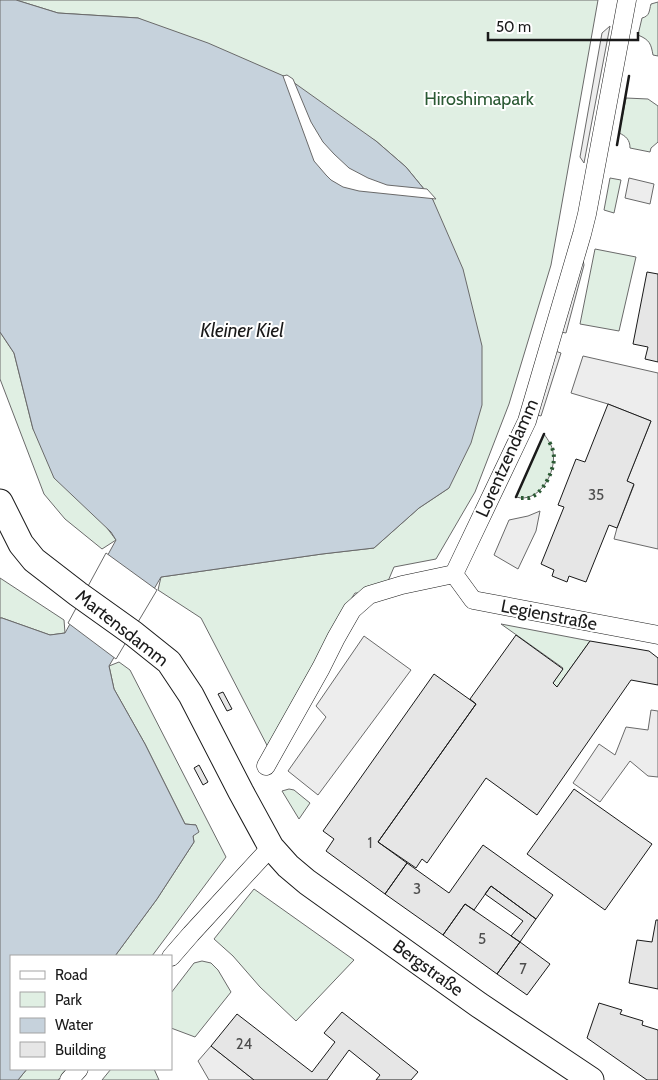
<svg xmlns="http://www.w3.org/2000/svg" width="658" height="1080" viewBox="0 0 658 1080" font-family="Cabin,sans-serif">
  <rect width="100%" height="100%" fill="#fff"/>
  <!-- green -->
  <path fill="#e0efe3" stroke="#6a6a6a" d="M16 0H598L551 265 509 404 475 492 436 559 394 567 383 593H355L329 633 271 753 201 618 158 590 161 577 322 554 374 548 419 508 449 488 433 200 406 167 376 141 138 18 58 13Z
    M658 2V56L653 55C651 44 650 40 638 35L642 18C650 16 649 11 651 4Z
    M626 98 648 99 658 106V142L651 148 650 152 630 148C630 140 626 136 619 133Z
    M610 178 621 180 614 213 604 210Z
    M595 249 636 257 619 331 580 324Z
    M0 332 14 353 33 429 116 540 102 549 65 519 44 494 0 379Z
    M544 434C548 440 552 445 553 452 557 472 539 504 516 497Z
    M0 578 64 620 65 633 50 635 2 618H0Z
    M501 624 590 641 557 687 553 683 563 668Z
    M119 662 130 670 226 857 152 956H115L157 899 194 842 193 836 196 825 185 824 145 744 114 689 109 666Z
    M289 789 294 790 310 803 299 819 282 791Z
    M254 889 354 960 296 1021 260 987 233 956 214 939Z
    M202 961 211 963 218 970 231 992 195 1037 171 1028V993L194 963Z
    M27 1069H68L58 1080H18Z
    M111 1069H154L159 1080H102Z"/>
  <!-- parking -->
  <path fill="#ededed" stroke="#6a6a6a" d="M610 26 584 163 580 157 602 33Z
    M629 178 654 184 650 204 625 198Z
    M581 250 584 265 566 333 561 332Z
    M555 351 561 353 541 416 534 414Z
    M583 356 658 373V549L614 539 617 528 634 485 627 481 651 421 608 404 571 393Z
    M540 511 536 531 518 569 494 555 509 520 528 516Z
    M364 636 411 670 318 795 288 771 326 717 316 706Z
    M651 710 658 711V777L648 776 630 761 600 802 573 783 599 744 615 755 626 727 648 730Z
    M211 1046 254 1080H209L198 1061Z"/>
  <!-- water -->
  <path fill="#c6d2dc" stroke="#6a6a6a" d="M0 0H16L58 13 138 18 208 43 286 77 376 141 406 167 433 200 463 269 482 346V405L471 443 449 488 419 508 374 548 322 554 161 577 109 666 114 689 145 744 185 824 196 825 199 832 193 836 194 842 157 899 115 956H11V1069H27L18 1080H0V618H2L50 635 65 633 116 540 111 532 54 478 33 429 14 353 0 332Z"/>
  <!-- pier -->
  <path fill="#fff" stroke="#6a6a6a" d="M287 75 293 79 311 122 323 142 334 154 349 168 368 178 387 185 427 189 436 199 359 191 343 187 331 180 326 175 314 161 283 76Z
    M106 553 157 590 116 659 68 623Z"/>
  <!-- building -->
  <path fill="#e6e6e6" stroke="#1a1a1a" d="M647 272 658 274V362L645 359 648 347 633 344Z
    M608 404 651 421 627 481 634 484 617 528 609 525 586 582 569 576 567 582 552 576 554 570 541 564 564 507 558 505 576 459 585 462Z
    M516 635 563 669 553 683 557 687 590 641 649 651 658 658V685L631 680 537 815 486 778 427 863 422 859 416 868 378 842 476 704 470 699Z
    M434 674 476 704 378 842 407 863 385 894 326 851 334 839 323 831Z
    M223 692 232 709 227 711 218 694Z
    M199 765 208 782 203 785 194 768Z
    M574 789 652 844 605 910 527 854Z
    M483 845 553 895 536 919 491 886 474 910 465 904 443 935 385 894 407 863 449 893Z
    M491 886 536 919 520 942 511 936 523 921 485 894Z
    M465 904 520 942 497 974 443 935Z
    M656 920H658V989L629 983 637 940 652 942Z
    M520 942 550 964 527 995 497 974Z
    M599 1003 622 1010 620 1014 643 1021 642 1025 658 1030V1080H647L587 1038Z
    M342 1012 418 1072 411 1080H376L380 1075 349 1050 327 1080H254L211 1046 237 1014 312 1072 335 1042 324 1033Z"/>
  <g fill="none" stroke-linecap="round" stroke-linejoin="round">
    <defs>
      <path id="street" d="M454 574 527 421 582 234 587 214 627 0
        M454 574 473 600 658 635
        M266 766 321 668 336 638 352 610 369 595 402 585 454 574
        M171 957 191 934 271 847
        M69 1080 79 1069"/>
      <path id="secondary" d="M0 502 21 544 34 560 78 594 134 634 169 662 191 695 241 792 271 847 288 866 307 882 479 1005 591 1080"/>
    </defs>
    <!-- street casing -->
    <use href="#street" stroke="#1a1a1a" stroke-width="19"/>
    <!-- secondary casing -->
    <use href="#secondary" stroke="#1a1a1a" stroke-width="27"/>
    <!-- street -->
    <use href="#street" stroke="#fff" stroke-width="18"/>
    <!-- secondary -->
    <use href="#secondary" stroke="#fff" stroke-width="25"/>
    <!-- hedge -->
    <path stroke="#2b5a34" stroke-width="4" stroke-dasharray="2.5 4" stroke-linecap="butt" d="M521 498C524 498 526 498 529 498 543 494 553 472 554 459 554 452 552 446 548 440"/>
    <!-- wall -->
    <path stroke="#1a1a1a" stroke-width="2.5" d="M617 145 629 76
      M516 497 544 434"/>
  </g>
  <g text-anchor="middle" stroke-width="4" stroke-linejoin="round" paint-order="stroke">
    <!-- number labels -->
    <g font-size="15" fill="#4d4d4d">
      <text x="596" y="500">35</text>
      <text x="370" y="848">1</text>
      <text x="417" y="894">3</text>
      <text x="482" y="944">5</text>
      <text x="523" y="974">7</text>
      <text x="244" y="1049">24</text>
    </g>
    <!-- park labels -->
    <g font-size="18" fill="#2b5a34" stroke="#fff">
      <text x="479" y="105">Hiroshimapark</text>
    </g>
    <!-- street labels -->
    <g font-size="18" fill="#1a1a1a" stroke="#fff">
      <text transform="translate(507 458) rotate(-66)" y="6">Lorentzendamm</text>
      <text transform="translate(549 615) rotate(11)" y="6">Legienstraße</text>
      <text transform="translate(122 628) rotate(38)" y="6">Martensdamm</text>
      <text transform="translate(428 968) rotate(36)" y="6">Bergstraße</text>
    </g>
    <!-- water labels -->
    <g font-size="19" font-style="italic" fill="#1a1a1a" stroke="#fff">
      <text x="242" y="337">Kleiner Kiel</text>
    </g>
  </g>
  <!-- legend -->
  <rect x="10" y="955" width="162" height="115" fill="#ffffff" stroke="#a3a3a3"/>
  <rect x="20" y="971" width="25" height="8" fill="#ffffff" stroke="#a3a3a3"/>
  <text x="55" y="980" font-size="15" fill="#1a1a1a">Road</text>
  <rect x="20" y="992" width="25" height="15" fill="#e0efe3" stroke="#a3a3a3"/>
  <text x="55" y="1005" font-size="15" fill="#1a1a1a">Park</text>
  <rect x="20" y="1018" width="25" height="15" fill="#c6d2dc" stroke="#a3a3a3"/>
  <text x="55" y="1030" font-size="15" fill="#1a1a1a">Water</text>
  <rect x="20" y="1042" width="25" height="15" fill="#e6e6e6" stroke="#a3a3a3"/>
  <text x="55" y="1055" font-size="15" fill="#1a1a1a">Building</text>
  <!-- scale -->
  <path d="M488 32v8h150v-8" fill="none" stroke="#1a1a1a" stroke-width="2.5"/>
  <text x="496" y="32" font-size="15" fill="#1a1a1a" stroke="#ffffff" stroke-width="4" paint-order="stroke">50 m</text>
</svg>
